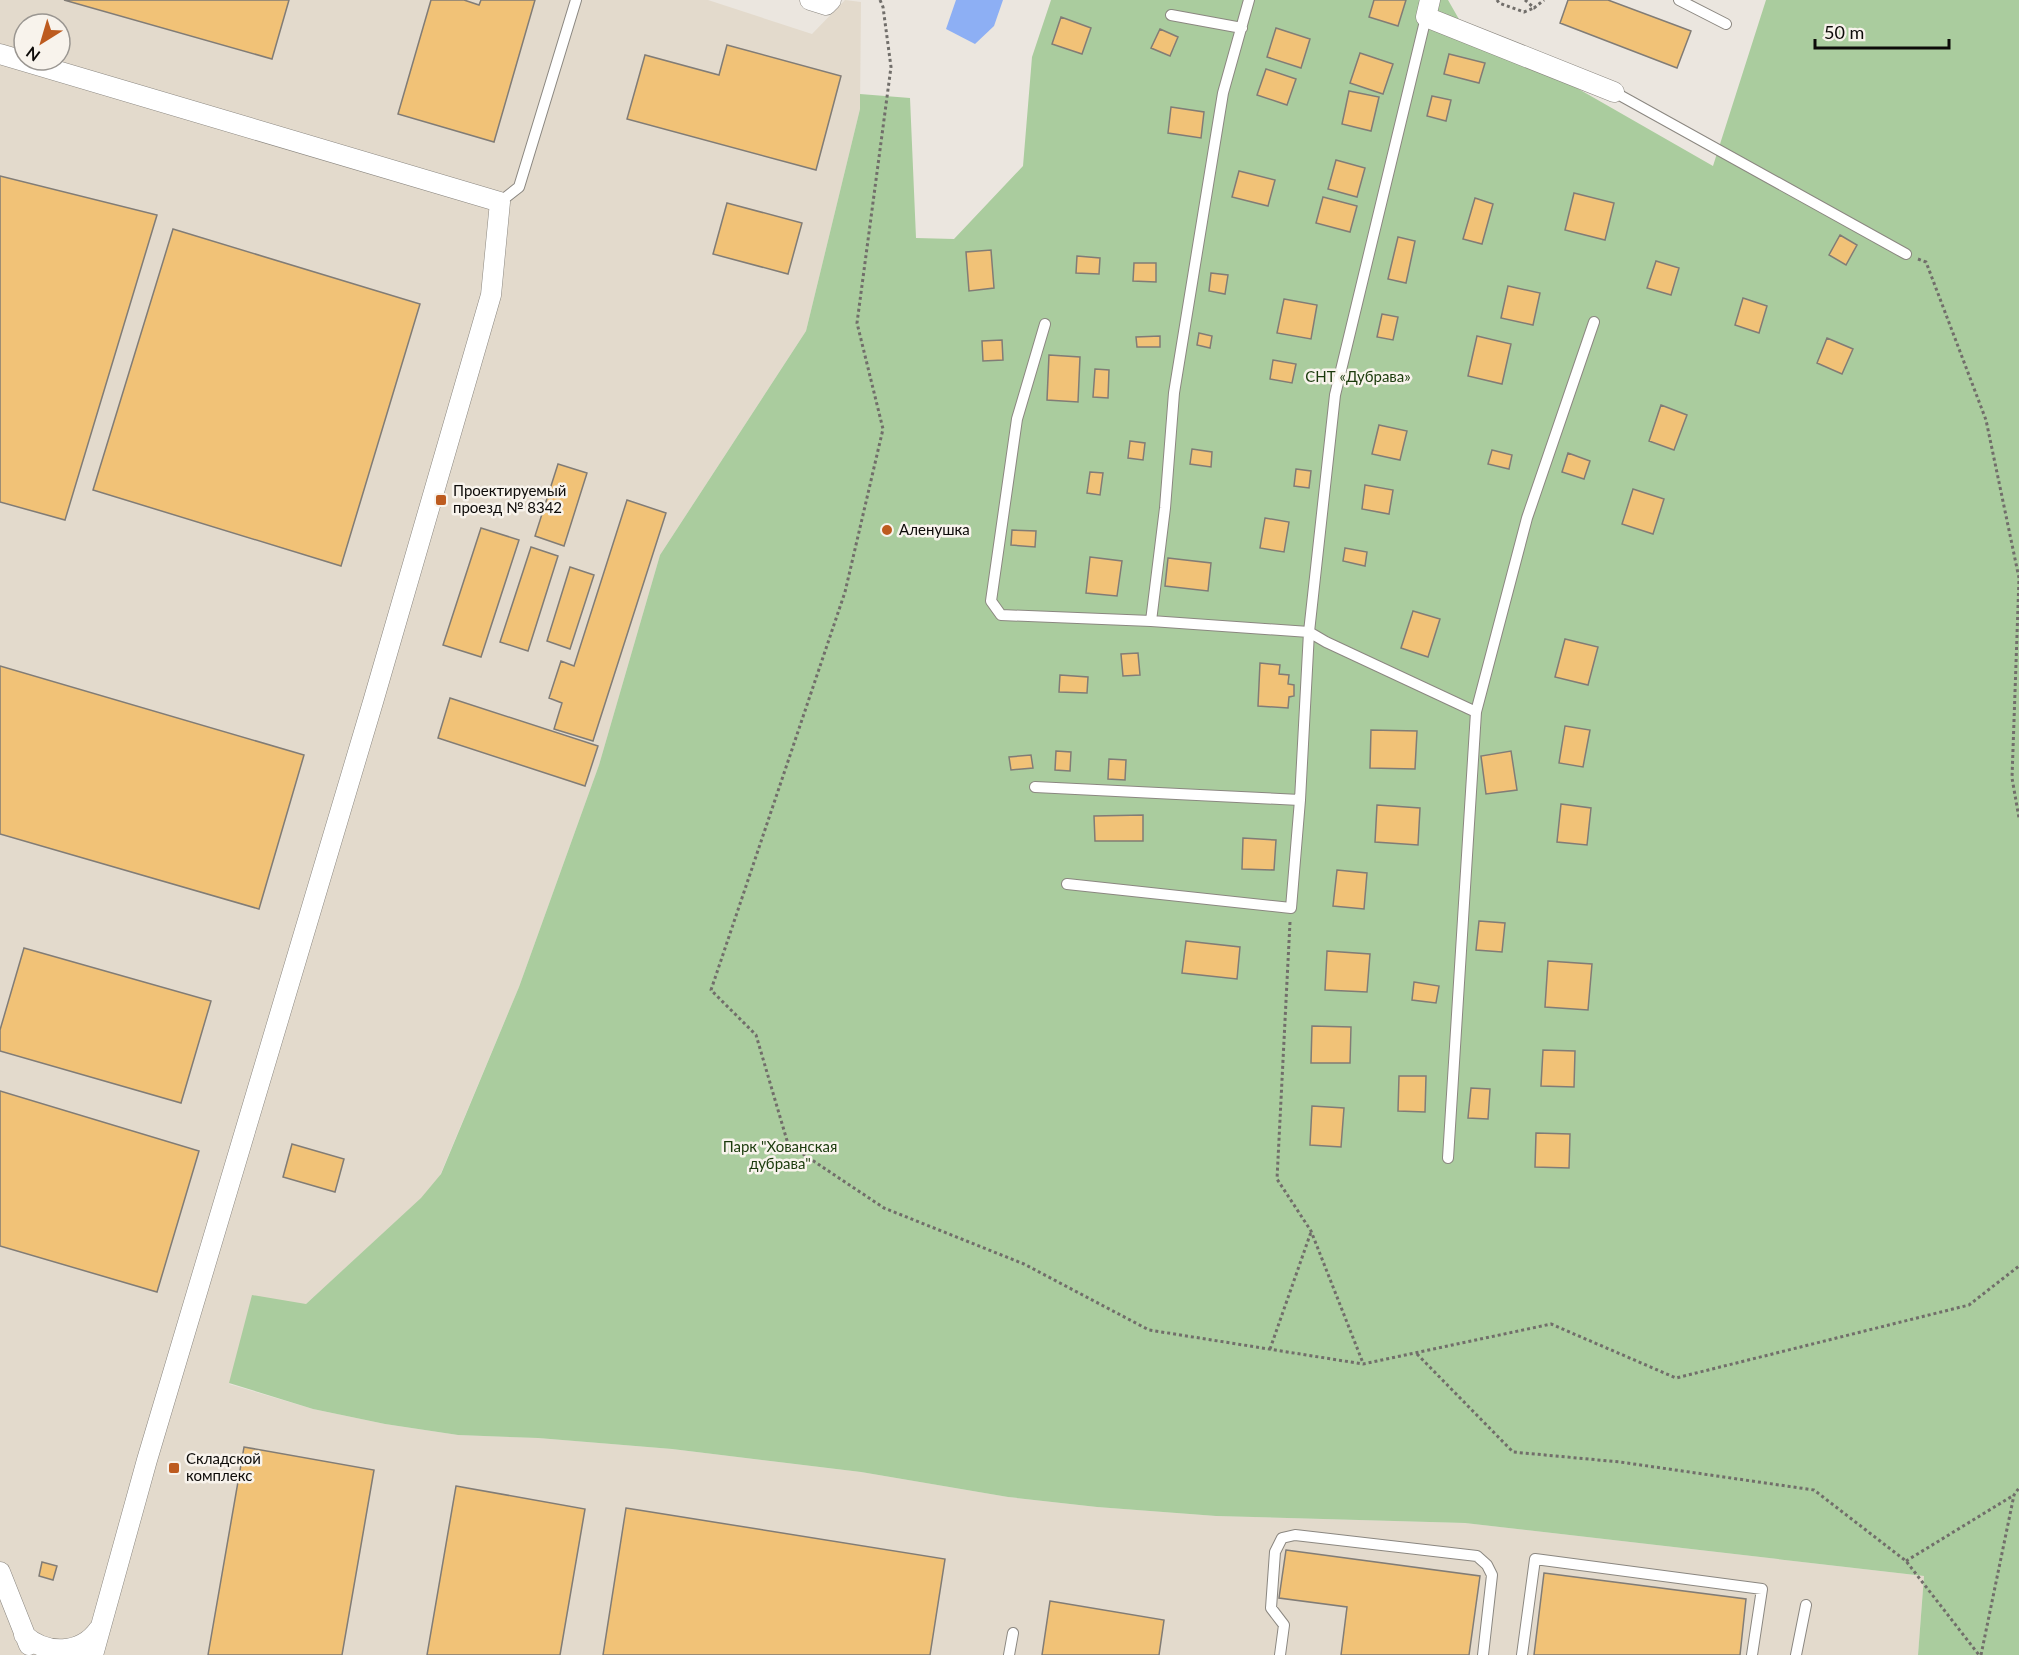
<svg xmlns="http://www.w3.org/2000/svg" width="2019" height="1655" viewBox="0 0 2019 1655" font-family="Lato,sans-serif">
  <rect width="100%" height="100%" fill="#ebe6df"/>
  <!-- built -->
  <path fill="#e3dacc" fill-rule="evenodd" d="M0 0H708L812 34 845 0 861 2 860 109 806 331 660 555 599 765 519 987 436 1185 306 1304 229 1384 313 1409 385 1424 458 1435 538 1438 672 1449 861 1472 1008 1497 1097 1507 1216 1516 1465 1523 1924 1576 1918 1655H0ZM24 24H60V60H24Z"/>
  <!-- green -->
  <path fill="#aacc9e" d="M1051 0H1448L1460 21 1713 166 1766 0H2019V1655H1918L1924 1576 1465 1523 1216 1516 1097 1507 1008 1497 861 1472 672 1449 538 1438 458 1435 385 1424 313 1409 229 1383 252 1295 306 1304 421 1198 441 1174 519 987 599 765 660 555 806 331 860 109V94L910 98 916 238 954 239 1023 166 1032 57Z"/>
  <!-- water -->
  <path fill="#8daff4" d="M956 0H1003L994 26 975 44 946 29Z"/>
  <!-- building -->
  <path fill="#f1c277" stroke="#817c76" stroke-width="1.5" d="M64 0H289L272 59Z
    M431 0H464L479 5 481 0H535L494 142 398 114Z
    M1374 0H1406L1398 26 1369 17Z
    M1568 0H1608L1691 31 1677 68 1560 23Z
    M1061 17 1091 28 1082 54 1052 44Z
    M1276 28 1310 39 1301 68 1267 57Z
    M1160 29 1178 37 1170 56 1151 48Z
    M727 45 841 76 816 170 627 119 645 55 719 75Z
    M1360 53 1393 64 1383 94 1350 83Z
    M1449 54 1485 63 1479 83 1444 74Z
    M1266 69 1296 79 1287 105 1257 95Z
    M1349 91 1379 97 1371 131 1342 124Z
    M1432 96 1451 100 1446 121 1427 116Z
    M1171 107 1204 112 1201 138 1168 133Z
    M1336 160 1365 168 1357 197 1328 189Z
    M1239 171 1275 180 1268 206 1232 197Z
    M0 176 157 215 65 520 0 502Z
    M1574 193 1614 203 1605 240 1565 230Z
    M1323 197 1357 206 1350 232 1316 223Z
    M1475 198 1493 204 1482 244 1463 239Z
    M727 203 802 223 788 274 713 254Z
    M173 229 420 304 341 566 93 490Z
    M1840 235 1857 245 1846 265 1829 255Z
    M1398 237 1415 241 1406 283 1388 279Z
    M991 250 994 288 969 291 966 252Z
    M1077 256 1100 258 1099 274 1076 273Z
    M1656 261 1679 268 1671 295 1647 288Z
    M1134 263H1156V282L1133 281Z
    M1211 273 1228 275 1225 294 1209 291Z
    M1508 286 1540 293 1533 325 1501 318Z
    M1743 298 1767 306 1759 333 1735 325Z
    M1284 299 1317 305 1311 339 1277 333Z
    M1382 314 1398 317 1393 340 1377 337Z
    M1199 333 1212 336 1210 348 1197 345Z
    M1160 336V347H1137L1136 337Z
    M1477 336 1511 344 1502 384 1468 376Z
    M1827 338 1853 349 1842 374 1817 363Z
    M1002 340 1003 360 983 361 982 341Z
    M1049 355 1080 357 1078 402 1047 400Z
    M1273 360 1296 364 1292 383 1270 379Z
    M1095 369 1109 370 1108 398 1093 397Z
    M1661 405 1687 415 1674 450 1649 441Z
    M1379 425 1407 431 1400 460 1372 454Z
    M1130 441 1145 443 1143 460 1128 458Z
    M1192 449 1212 452 1211 467 1190 464Z
    M1492 450 1512 455 1509 469 1488 464Z
    M1568 453 1590 461 1584 479 1562 472Z
    M558 464 587 473 564 546 535 536Z
    M1296 469 1311 471 1309 488 1294 486Z
    M1090 472 1103 473 1100 495 1087 493Z
    M1365 485 1393 490 1389 514 1362 509Z
    M1633 489 1664 499 1653 534 1622 524Z
    M627 500 666 513 593 741 554 729 562 703 549 698 561 661 574 666Z
    M1265 518 1289 522 1284 552 1260 548Z
    M481 528 519 540 481 657 443 645Z
    M1012 530 1036 531 1035 547 1011 545Z
    M531 547 558 556 528 651 500 642Z
    M1345 548 1367 552 1365 566 1343 561Z
    M1090 557 1122 561 1117 596 1086 593Z
    M1168 558 1211 563 1208 591 1165 586Z
    M570 567 594 575 570 649 547 641Z
    M1413 611 1440 619 1428 657 1401 648Z
    M1565 639 1598 647 1588 685 1555 677Z
    M1138 653 1140 675 1123 676 1121 654Z
    M1260 663 1280 665 1279 674 1289 675 1288 684 1294 685V696L1289 697 1288 708 1258 706Z
    M0 666 304 755 259 909 0 834Z
    M1060 675 1088 677 1087 693 1059 692Z
    M450 698 598 746 585 786 438 738Z
    M1565 726 1590 730 1583 767 1559 763Z
    M1371 730 1417 731 1415 769 1370 768Z
    M1056 751 1071 752 1070 771 1055 770Z
    M1511 751 1517 790 1486 794 1481 756Z
    M1031 755 1033 768 1011 770 1009 757Z
    M1109 759 1126 760 1125 780 1108 779Z
    M1561 804 1591 808 1587 845 1557 842Z
    M1377 805 1420 808 1418 845 1375 842Z
    M1143 815V841H1095L1094 816Z
    M1243 838 1276 840 1274 870 1242 869Z
    M1337 870 1367 873 1364 909 1333 906Z
    M1479 921 1505 923 1502 952 1476 950Z
    M1186 941 1240 947 1237 979 1182 973Z
    M24 948 211 1001 181 1103 0 1051V1030Z
    M1327 951 1370 954 1367 992 1325 990Z
    M1548 961 1592 964 1588 1010 1545 1007Z
    M1414 982 1439 986 1436 1003 1412 1000Z
    M1312 1026 1351 1027 1350 1063H1311Z
    M1543 1050 1575 1051 1574 1087 1541 1086Z
    M1399 1076H1426L1425 1112 1398 1111Z
    M1471 1088 1490 1089 1488 1119 1468 1118Z
    M0 1091 199 1151 157 1292 0 1246Z
    M1312 1106 1344 1108 1341 1147 1310 1145Z
    M1536 1133 1570 1134 1569 1168 1535 1167Z
    M292 1144 344 1159 335 1192 283 1177Z
    M244 1447 374 1470 342 1655H208Z
    M456 1486 585 1509 560 1655H427Z
    M626 1508 945 1559 930 1655H603Z
    M1286 1550 1480 1576 1469 1655H1341L1347 1607 1279 1598Z
    M42 1562 57 1566 53 1580 39 1576Z
    M1544 1573 1746 1599 1740 1655H1534Z
    M1050 1601 1164 1620 1159 1655H1042Z"/>
  <g fill="none" stroke-linecap="round" stroke-linejoin="round">
    <defs>
      <path id="lane" d="M1679 0 1726 24
        M1171 15 1242 28
        M1614 92 1906 254
        M500 202 519 187 576 0
        M1045 324 1017 419 991 601 1001 615 1151 621 1309 632 1326 642 1476 712 1448 1158
        M1151 621 1165 508 1174 393 1223 93 1249 0
        M1476 712 1527 518 1594 322
        M1035 787 1300 800
        M1067 884 1291 908 1300 800 1309 632 1335 395 1426 17
        M1009 1655 1013 1633
        M1280 1655 1284 1625 1271 1608 1275 1552 1282 1538 1295 1535 1477 1556 1487 1565 1492 1575 1483 1655
        M1522 1655 1535 1559 1762 1589 1752 1655
        M1796 1655 1806 1605"/>
      <path id="street" d="M810 0 826 5 831 0
        M1430 0 1426 17 1614 92
        M0 54 500 202 491 295 373 702 147 1460 93 1655
        M0 1572 29 1645
        M24 1635C46 1655 81 1655 99 1629"/>
    </defs>
    <!-- lane casing -->
    <use href="#lane" stroke="#8b8780" stroke-width="12"/>
    <!-- street casing -->
    <use href="#street" stroke="#8b8780" stroke-width="21"/>
    <!-- path -->
    <path stroke="#716e6a" stroke-width="3" stroke-dasharray="3 3" stroke-linecap="butt" d="M880 0 883 7 891 67 857 323 883 429 845 592 711 990 756 1035 788 1144 884 1208 1024 1264 1149 1330 1363 1364 1551 1324 1676 1378 1969 1305 2019 1266
      M1497 0 1499 3 1524 12 1534 8
      M1525 0 1534 8 1544 0
      M1918 259 1926 262 1986 420 2019 578 2012 778 2019 818
      M1290 922 1277 1179 1311 1231 1363 1363
      M1270 1349 1311 1232
      M1417 1354 1513 1452 1620 1462 1814 1490 1906 1561 1979 1655
      M1906 1561 2014 1495
      M1981 1655 2014 1495 2019 1488"/>
    <!-- lane -->
    <use href="#lane" stroke="#fff" stroke-width="10"/>
    <!-- street -->
    <use href="#street" stroke="#fff" stroke-width="20"/>
  </g>
  <!-- markers -->
  <g fill="#bd5b1f" stroke="#f8f3ec" stroke-width="2">
    <rect x="435" y="494" width="12" height="12" rx="3"/>
    <circle cx="887" cy="530" r="6"/>
    <rect x="168" y="1462" width="12" height="12" rx="3"/>
  </g>
  <g text-anchor="middle" stroke-width="5" stroke-linejoin="round" paint-order="stroke">
    <!-- park labels -->
    <g font-size="15" fill="#1b3b0c" stroke="#f8f3ec">
      <text x="1358" y="382">СНТ «Дубрава»</text>
      <text x="780" y="1152">Парк "Хованская<tspan x="780" dy="17">дубрава"</tspan></text>
    </g>
    <!-- poi labels -->
    <g font-size="15" fill="#0d0b09" stroke="#f8f3ec" text-anchor="start">
      <text x="453" y="496">Проектируемый<tspan x="453" dy="17">проезд № 8342</tspan></text>
      <text x="899" y="535">Аленушка</text>
      <text x="186" y="1464">Складской<tspan x="186" dy="17">комплекс</tspan></text>
    </g>
  </g>
  <!-- north arrow -->
  <g transform="translate(42 42) rotate(217)"><circle r="28" fill="#f8f3ec" stroke="#9a9691" stroke-width="1.5"/>
  <path d="M0-4.5L10 22L0 15L-10 22Z" fill="#bd5b1f"/>
  <text y="-9" font-size="16" font-weight="bold" text-anchor="middle" fill="#0d0b09">N</text>
  </g>
  <!-- scale -->
  <path d="M1815 39v9h134v-9" fill="none" stroke="#0d0b09" stroke-width="3"/>
  <text x="1824" y="39" font-size="18" fill="#0d0b09" stroke="#f8f3ec" stroke-width="4.5" paint-order="stroke">50 m</text>
</svg>
